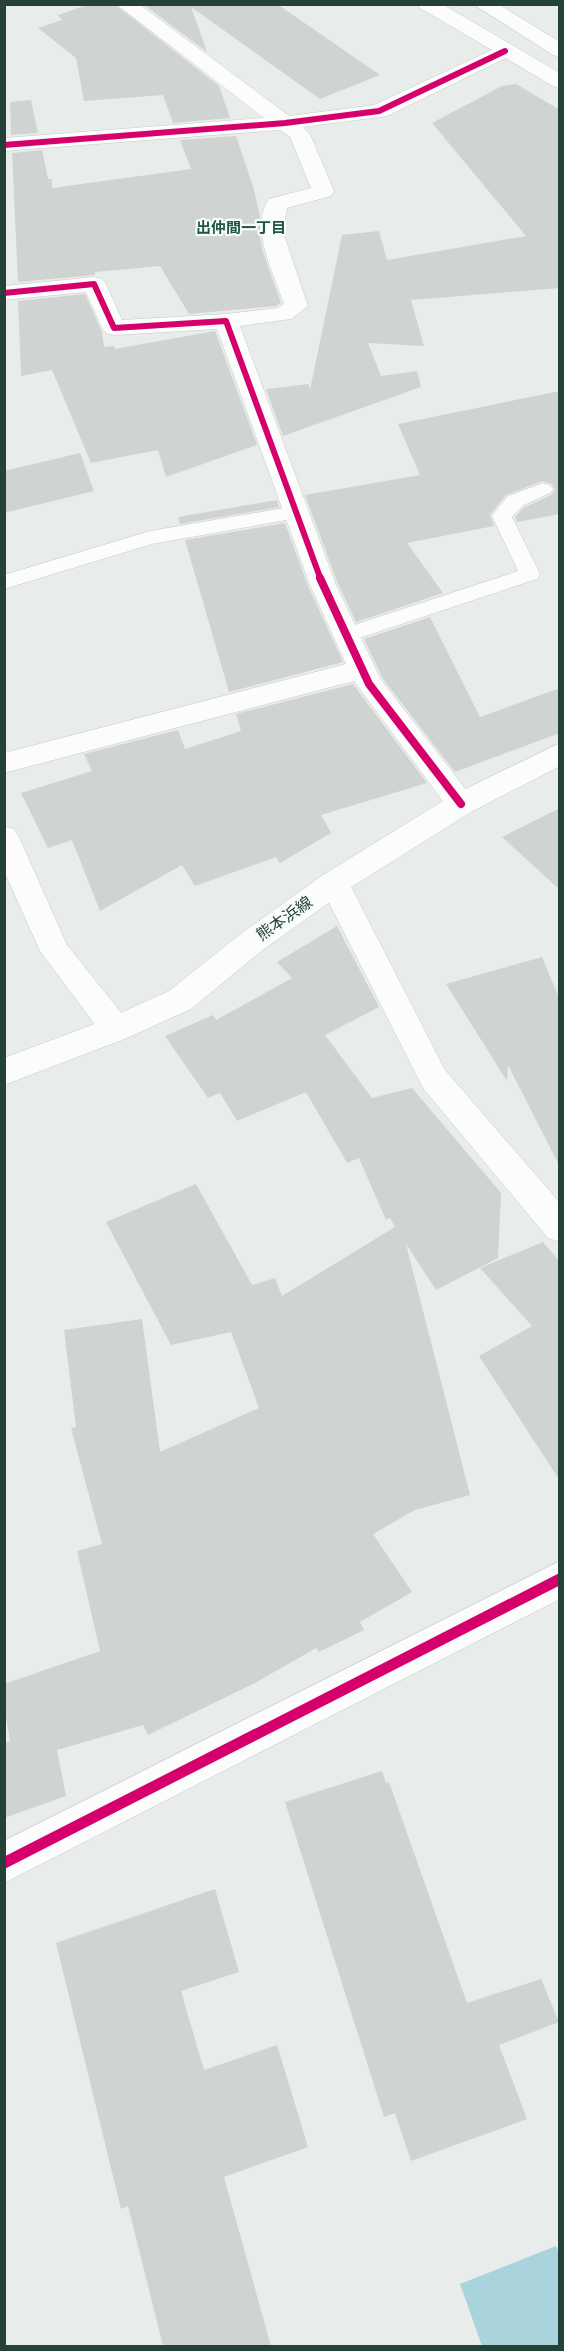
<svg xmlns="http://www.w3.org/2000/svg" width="564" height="2351" viewBox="0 0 564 2351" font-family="Signika,'Noto Sans JP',sans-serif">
  <rect width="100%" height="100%" fill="#e8edeb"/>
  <!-- water -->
  <path fill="#a9d4db" d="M556 2246 560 2255 559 2346H482L460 2284Z"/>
  <!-- building -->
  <path fill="#cfd4d2" d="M90 4H114L219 86 230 118 173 123 163 95 84 101 76 58 38 28 62 20 58 15Z
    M143 4H277L380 75 320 99 191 7 207 52Z
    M516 84 560 110V288L411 300 424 346 368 343 381 376 417 371 421 387 283 436 266 389 309 384 310 390 342 235 379 231 387 260 526 236 432 123 502 86Z
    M31 100 38 133 11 135 10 102Z
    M236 136 253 186 260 216V237L263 252 281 303 276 306 189 314 160 266 95 272V275L18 282 12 153 42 150 48 179H52V188L191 169 180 140Z
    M85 294 102 332 104 347 114 346 115 349 215 331 257 445 166 477 158 450 91 463 52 370 21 376 18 301Z
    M560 391V514L517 522 515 517 523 508 551 495 555 490 552 484 542 481 506 495 490 515 494 526 407 543 443 593 356 622 338 584 305 495 420 475 398 424Z
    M80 453 94 491 4 513V471Z
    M277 500 279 507 180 524 178 517Z
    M285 523 308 586 343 662 229 692 185 540Z
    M430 617 480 717 560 688V733L455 772 383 679 364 639Z
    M353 684 427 783 321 815 331 833 280 863 276 857 195 886 182 865 100 911 72 840 48 848 21 793 92 771 84 754 178 730 185 749 241 731 236 714Z
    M560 808V890L502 837Z
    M337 926 379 1007 325 1035 372 1098 412 1088 501 1193 498 1258 436 1290 406 1244 470 1495 415 1510 373 1534 412 1592 360 1622 364 1630 319 1652 316 1648 255 1683 148 1735 143 1725 57 1750 66 1796 4 1818V1743L10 1741 4 1705V1684L100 1651 77 1551 102 1544 71 1428 76 1427 64 1330 142 1319 160 1452 259 1408 231 1332 171 1345 106 1222 196 1184 252 1285 275 1278 282 1296 395 1227 390 1218 386 1220 359 1158 347 1163 306 1092 237 1121 220 1093 208 1098 165 1036 213 1015 216 1020 292 978 277 962Z
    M542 957 560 1000V1167L508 1065 507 1081 446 984Z
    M543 1242 560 1262V1481L479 1356 532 1326 480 1268Z
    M382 1771 386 1783 389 1782 467 2003 541 1979 559 2022 499 2045 527 2119 411 2161 395 2113 384 2117 285 1802Z
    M215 1889 239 1972 181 1991 204 2070 277 2045 308 2147 224 2177 271 2346H163L128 2206 121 2209 56 1943Z"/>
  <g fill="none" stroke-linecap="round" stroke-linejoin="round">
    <defs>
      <path id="lane" d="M543 483 550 485 553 489 550 493 522 506 512 517 540 574 537 579 353 640 346 642 339 640 336 635 339 630 518 571 492 516 508 496Z
        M296 506 303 507 306 512 303 517 152 544 4 589V575L150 531Z"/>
      <path id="street" d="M116 4H139L289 116 374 105 498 47 505 45 512 47 515 51 512 55 387 116 303 127 310 134 334 191 331 196 287 208 283 232 308 306 291 319 240 326 336 585 381 680 471 796 475 804 471 812 461 815 451 812 354 681 4 773V753L346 664 310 585 217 329 114 335 106 333 102 328 86 292 4 300V286L94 277 102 279 106 284 122 320 226 314 277 308 284 304C274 274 249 228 269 199L311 188 290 137 280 130 4 151V138L264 118Z
        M4 826 14 829 19 837 67 945 127 1020 132 1029 127 1038 116 1042 105 1038 40 951 4 871Z
        M334 872 345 875 445 1070 560 1203V1242L548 1238 423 1088 319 883 323 875Z
        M560 1561V1599L4 1883V1841Z"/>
      <path id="secondary" d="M417 4H442L560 73V88L553 86 420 8Z
        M473 4H498L560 42V57L553 55Z
        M560 743V766L471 812 345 891 260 952 191 1009 127 1038 4 1085V1058L105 1020 169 991 238 936 323 875 451 796Z"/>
    </defs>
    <!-- lane casing -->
    <use href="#lane" stroke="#c5cac8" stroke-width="1"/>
    <!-- street casing -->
    <use href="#street" stroke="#c5cac8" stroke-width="1"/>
    <!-- secondary casing -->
    <use href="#secondary" stroke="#c3cbc8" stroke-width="1"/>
    <!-- lane -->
    <use href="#lane" fill="#fcfcfc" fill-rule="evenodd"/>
    <!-- street -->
    <use href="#street" fill="#fcfcfc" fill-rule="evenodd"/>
    <!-- secondary -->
    <use href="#secondary" fill="#fcfcfc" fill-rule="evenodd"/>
    <defs>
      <path id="cycleway-far2" d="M4 145 285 123 379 111 505 51
        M4 293 94 284 114 328 226 321 321 580"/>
      <path id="cycleway-far1" d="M320 578 369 684 461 804"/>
      <path id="cycleway" d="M4 1863 560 1579"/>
    </defs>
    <!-- cycleway-far2 casing -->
    <use href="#cycleway-far2" stroke="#f7fbf9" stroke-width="8"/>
    <!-- cycleway-far1 casing -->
    <use href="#cycleway-far1" stroke="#f7fbf9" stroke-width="12"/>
    <!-- cycleway casing -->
    <use href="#cycleway" stroke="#f7fbf9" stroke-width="15"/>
    <!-- cycleway-far2 -->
    <use href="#cycleway-far2" stroke="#d6006c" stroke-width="6"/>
    <!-- cycleway-far1 -->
    <use href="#cycleway-far1" stroke="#d6006c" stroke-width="8"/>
    <!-- cycleway -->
    <use href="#cycleway" stroke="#d6006c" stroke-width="11"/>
  </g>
  <g text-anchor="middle" stroke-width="4.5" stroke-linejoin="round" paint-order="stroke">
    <!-- far-neighbourhood labels -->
    <g font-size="15" font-weight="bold" fill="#1f5548" stroke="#f7fbf9">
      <text x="241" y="233">出仲間一丁目</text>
    </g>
    <!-- street labels -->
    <g font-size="16" fill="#24423a" stroke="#f7fbf9">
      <text transform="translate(284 918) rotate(-35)" y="6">熊本浜線</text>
    </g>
  </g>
  <!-- border -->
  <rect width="564" height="2351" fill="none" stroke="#24423a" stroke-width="12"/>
</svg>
